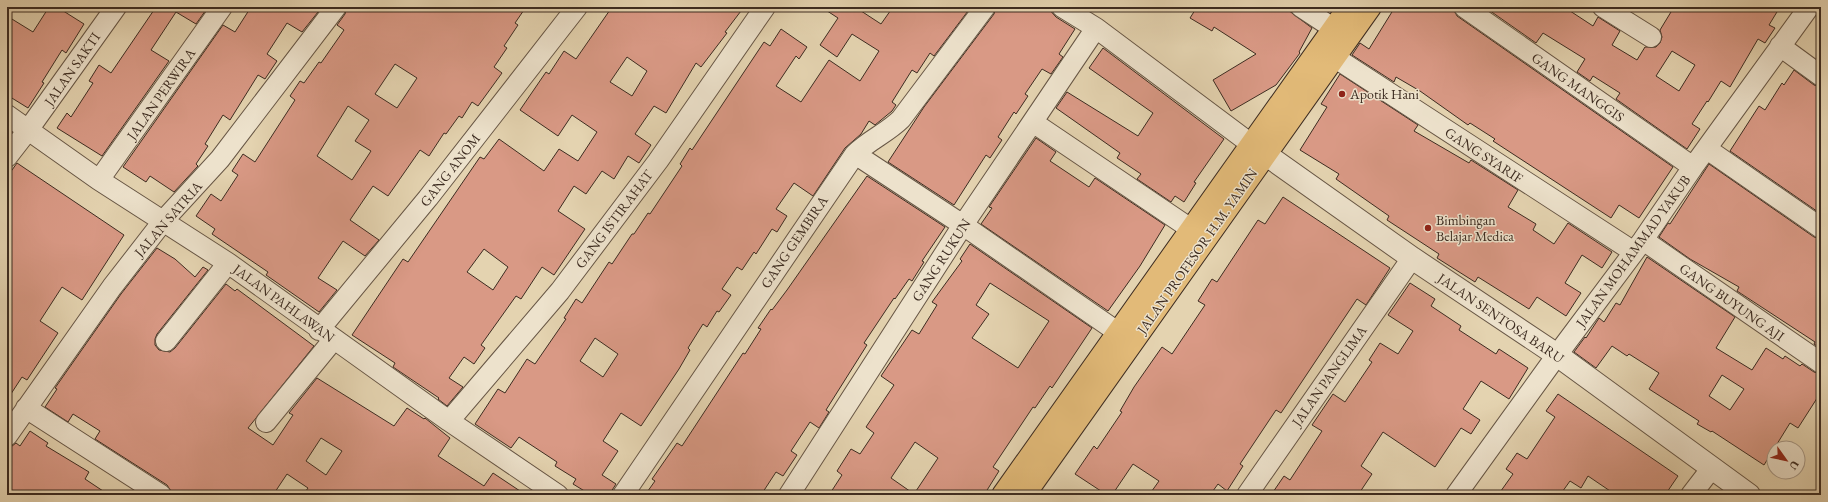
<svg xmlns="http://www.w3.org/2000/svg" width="1828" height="502" viewBox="0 0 1828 502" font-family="'EB Garamond',serif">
  <rect width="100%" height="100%" fill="#e4d3b0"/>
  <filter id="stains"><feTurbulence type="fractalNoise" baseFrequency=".005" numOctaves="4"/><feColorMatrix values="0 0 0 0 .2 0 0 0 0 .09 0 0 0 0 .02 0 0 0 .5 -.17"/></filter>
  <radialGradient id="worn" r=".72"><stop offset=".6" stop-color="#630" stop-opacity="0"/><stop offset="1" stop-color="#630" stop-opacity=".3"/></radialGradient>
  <!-- building -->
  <path fill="#d99985" stroke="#3d2c21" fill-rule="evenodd" d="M49 7H57L84 24 66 53 62 50 42 82 44 83 28 108 7 95V16L33 32Z
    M156 7H208L196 24 176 12 151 50 169 61 102 156 57 128 67 113 71 117 93 83 89 81 99 65 111 73Z
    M251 7H322L302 32 287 23 267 54 277 61 265 79 258 75 230 120 223 115 205 144 208 146 196 164 198 166 174 192 150 176 146 182 123 167 223 25 235 32Z
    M347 7H526L515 23 518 25 504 46 507 48 494 67 502 73 478 106 472 102 462 118 459 116 446 134 444 133 429 156 420 150 388 196 373 186 350 220 379 240 365 256 343 241 318 278 337 290 319 312 266 275 268 272 212 234 215 229 196 216 211 194 221 201 238 175 232 171 243 154 255 162 295 100 290 96 300 81 304 83 319 62 321 63 344 30 337 25 345 14ZM395 64 417 78 397 108 375 94ZM348 106 369 120 355 141 371 151 352 180 317 156Z
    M612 7H744L725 32 727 33 701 67 696 63 666 113 654 106 635 134 651 145 639 163 628 156 614 179 602 171 586 194 574 186 558 211 585 229 554 275 542 267 521 299 516 296 481 345 485 348 474 364 464 357 449 378 463 387 447 406 438 399 439 398 393 367 395 363 352 335 403 259 408 262 480 157 484 159 499 139 544 171 559 149 578 161 597 132 572 115 558 136 520 110 546 72 549 74 564 51 576 59ZM627 57 647 71 632 96 610 82ZM484 249 508 267 493 290 467 272Z
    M821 7H855L881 24 893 7H971L934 56 930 53 917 73 912 70 892 102 896 105 892 111 875 125 869 121 861 134 845 148 813 196 794 183 776 209 787 216 777 232 772 229 756 254 754 252 742 270 737 267 722 289 731 295 719 312 717 311 707 327 703 324 688 348 690 350 679 369 641 426 621 413 603 441 618 451 602 475 616 484 609 495H591L573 484 576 479 555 466 557 462 519 437 511 448 475 424 498 389 505 393 527 359 535 364 566 319 564 318 576 299 582 303 609 262 612 264 632 234H634L648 213 650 214 682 166 680 164 690 148 692 150 764 42 770 46 781 29 807 47 799 59 796 56 776 86 801 102 829 60 860 81 879 51 852 34 837 57 820 45 838 18ZM595 338 618 354 603 377 580 361Z
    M996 7H1047L1056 17 1075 29 1059 54 1063 57 1051 74 1042 69 1025 94 1028 96 1016 114 1014 112 998 137 1002 140 990 158 986 155 954 205 888 162 924 107 994 14Z
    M1197 7H1284L1312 28 1299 52 1300 53 1276 85 1231 111 1213 80 1256 54 1214 27 1212 31 1190 18Z
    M1395 7H1453L1457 16 1673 167 1639 218 1619 205 1611 218 1493 141 1495 139 1470 123 1468 125 1420 91 1396 77 1394 82 1352 55 1360 43 1369 49Z
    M1487 7H1564L1593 26 1598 17 1620 31 1612 45 1637 60 1645 47H1656L1660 43 1662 37 1660 30 1674 7H1780L1769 25 1775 28 1765 43 1758 39 1730 87 1721 81 1708 102 1707 101 1692 124 1700 129 1687 149 1616 99 1620 93 1593 76 1590 81 1577 72 1585 59 1543 33 1536 43 1486 8ZM1672 51 1695 65 1679 91 1656 76Z
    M1103 48 1224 139 1194 182 1196 183 1184 202 1175 196 1171 202 1137 179 1141 174 1117 158 1120 153 1056 108 1067 92 1138 136 1153 113 1089 68Z
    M1794 70 1814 85 1821 87V214L1730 151 1759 106 1765 110 1782 83 1784 85Z
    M1340 74 1418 125 1414 131 1469 163 1471 160 1518 190 1508 207 1536 224 1533 230 1554 244 1568 223 1612 252 1602 268 1582 255 1565 283 1581 293 1566 316 1537 297 1529 309 1478 277 1475 282 1437 258 1439 254 1387 220 1389 216 1336 179 1339 174 1300 150 1327 107 1321 104Z
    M1036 138 1056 152 1050 161 1089 187 1095 178 1165 225 1140 266 1108 311 981 224 992 208 989 207Z
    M17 163 124 235 82 300 62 287 40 321 58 333 27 380 22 377 7 400V177Z
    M1709 164 1814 237 1821 239V349L1814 344 1815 342 1737 291 1739 287 1690 259 1659 237 1668 223 1670 224Z
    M867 176 945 227 922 261 924 262 912 281 909 279 895 299 894 298 864 343 867 345 826 410 829 412 819 428 810 422 791 451 797 455 783 476 776 472 761 495H645L655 481 652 479 677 443 682 446 743 353 745 354 761 329 758 328 771 309 772 310 787 290Z
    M1283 197 1390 268 1366 305 1357 299 1281 413 1276 410 1240 464 1243 466 1227 491 1218 484 1210 495H1149L1159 481 1133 464 1112 495H1107L1075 474 1094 446 1097 449 1122 412 1120 411 1134 387 1162 347 1172 354 1205 305 1198 301 1212 279 1217 282 1258 220 1265 224Z
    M970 244 1092 328 1052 388 1050 386 1035 408 1033 407 993 467 999 471 984 495H829L842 475 837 471 851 449 860 454 874 433 866 427 894 385 881 376 912 330 919 334 937 305 932 302 962 261 960 259ZM990 283 1049 321 1018 368 972 338 989 314 976 305ZM915 442 938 458 914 494 891 478Z
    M157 248 175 259 195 277 203 267 208 270 157 334 155 339V345L159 350 170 352 175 348 226 284 235 291 237 289 314 346 248 428 273 445 293 415 289 413 317 378 394 426 407 408 424 419 425 418 450 438 438 456 484 486 493 473 526 495H303L308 488 287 474 273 495H175L172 493 167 485 95 439 100 431 73 414 68 422 45 407 57 389 55 388 121 294ZM321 438 342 451 326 475 306 461Z
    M1647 257 1735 317 1716 348 1752 370 1766 348 1783 359 1785 356 1800 366 1802 364 1814 372 1821 374V392L1798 428 1790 423 1764 465 1712 431 1711 432 1697 424 1699 421 1649 389 1659 373 1629 354 1627 356 1612 346 1596 368 1574 352 1585 337 1586 338 1599 318 1604 322 1616 303 1620 305ZM1722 375 1744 389 1730 410 1709 396Z
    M1410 283 1435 299 1431 306 1461 326 1459 330 1496 354 1499 349 1528 368 1509 399 1481 381 1463 409 1480 420 1471 434 1461 428 1435 467 1383 432 1361 466 1372 474 1358 495H1271L1284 476 1290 480 1322 431 1312 425 1333 394 1345 402 1372 362 1369 360 1380 343 1398 354 1413 331 1388 315Z
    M1558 394 1678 476 1665 495H1616L1588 476 1581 488 1570 481 1560 495H1498L1513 474 1506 469 1517 453 1527 459 1555 417 1546 411Z
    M30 431 48 443 46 446 89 472 85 479 109 495H7V450L16 443 20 446Z"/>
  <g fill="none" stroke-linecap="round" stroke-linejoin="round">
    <defs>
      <path id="minor" d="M1062 7 1096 28 1251 144
        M1301 7 1348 38
        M1464 7 1693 167
        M1603 7 1651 37
        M1780 46 1821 76
        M1334 57 1634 252
        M7 115 99 180 228 263 449 421 558 495
        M1034 123 1191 229
        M1707 149 1821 228
        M855 154 963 225 1119 333
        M7 157 28 130 116 7
        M99 180 222 7
        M1643 240 1821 363
        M319 330 428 198 577 7
        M166 341 228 263
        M26 408 161 495
        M449 421 560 291 658 161 765 7
        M266 422 334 339
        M7 436 112 287 164 220 220 159 336 7
        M623 495 855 154C869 140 887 133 901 119L985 7
        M789 495 963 225 1096 28
        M1247 495 1412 258
        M1456 495 1557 355 1643 240 1693 167 1809 7
        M1691 495 1711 469"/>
      <path id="tertiary" d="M1251 144 1412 258 1557 355 1749 495"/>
      <path id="primary" d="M1003 495 1349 7
        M1024 495 1370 7"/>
    </defs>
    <!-- minor casing -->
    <use href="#minor" stroke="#675645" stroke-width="22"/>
    <!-- tertiary casing -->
    <use href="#tertiary" stroke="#675645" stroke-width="24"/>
    <!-- primary casing -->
    <use href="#primary" stroke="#3d2c21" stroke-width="24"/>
    <!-- minor -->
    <use href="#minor" stroke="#ede2cc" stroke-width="20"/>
    <!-- tertiary -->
    <use href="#tertiary" stroke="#ede2cc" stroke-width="22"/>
    <!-- primary -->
    <use href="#primary" stroke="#e2ba78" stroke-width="22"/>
  </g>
  <!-- markers -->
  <g fill="#8f2418" stroke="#ede2cc" stroke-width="1.5">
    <circle cx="1342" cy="94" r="4"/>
    <circle cx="1428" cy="228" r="4"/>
  </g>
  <g text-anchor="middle" stroke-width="3" stroke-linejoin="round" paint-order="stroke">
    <!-- street labels -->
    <g font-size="14" fill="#3d2c21" stroke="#ede2cc">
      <text transform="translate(72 69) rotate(-55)" y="5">JALAN SAKTI</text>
      <text transform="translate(1578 87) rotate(35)" y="5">GANG MANGGIS</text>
      <text transform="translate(161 94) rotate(-55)" y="5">JALAN PERWIRA</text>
      <text transform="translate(1484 155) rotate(33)" y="5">GANG SYARIF</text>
      <text transform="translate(450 170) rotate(-52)" y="5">GANG ANOM</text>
      <text transform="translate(168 219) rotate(-49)" y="5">JALAN SATRIA</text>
      <text transform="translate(614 219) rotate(-53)" y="5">GANG ISTIRAHAT</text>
      <text transform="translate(794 242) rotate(-56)" y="5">GANG GEMBIRA</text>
      <text transform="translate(1197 251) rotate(-55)" y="5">JALAN PROFESOR H.M. YAMIN</text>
      <text transform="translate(1633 251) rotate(-54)" y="5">JALAN MOHAMMAD YAKUB</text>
      <text transform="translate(941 260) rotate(-57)" y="5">GANG RUKUN</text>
      <text transform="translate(1732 302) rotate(35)" y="5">GANG BUYUNG AJI</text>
      <text transform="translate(284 303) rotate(36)" y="5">JALAN PAHLAWAN</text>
      <text transform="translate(1501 318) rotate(34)" y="5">JALAN SENTOSA BARU</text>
      <text transform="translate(1329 376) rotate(-55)" y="5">JALAN PANGLIMA</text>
    </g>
    <!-- poi labels -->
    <g font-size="14" fill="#3d2c21" stroke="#ede2cc" text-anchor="start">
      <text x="1350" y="99">Apotik Hani</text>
      <text x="1436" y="225">Bimbingan<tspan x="1436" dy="16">Belajar Medica</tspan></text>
    </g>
  </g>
  <!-- margin -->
  <rect width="1828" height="502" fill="none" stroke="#e4d3b0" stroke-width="24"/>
  <rect x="8" y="8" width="1812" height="486" fill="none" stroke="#3d2c21" stroke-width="2"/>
  <rect x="12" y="12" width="1804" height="478" fill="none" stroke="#3d2c21"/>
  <!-- north arrow -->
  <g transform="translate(1786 460) rotate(123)"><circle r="19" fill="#ede2cc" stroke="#a79988"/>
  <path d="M0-3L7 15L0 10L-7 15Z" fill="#8f2418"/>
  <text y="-6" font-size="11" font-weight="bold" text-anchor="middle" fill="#3d2c21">U</text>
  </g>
  <rect width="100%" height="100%" filter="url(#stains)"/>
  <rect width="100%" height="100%" fill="url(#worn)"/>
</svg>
